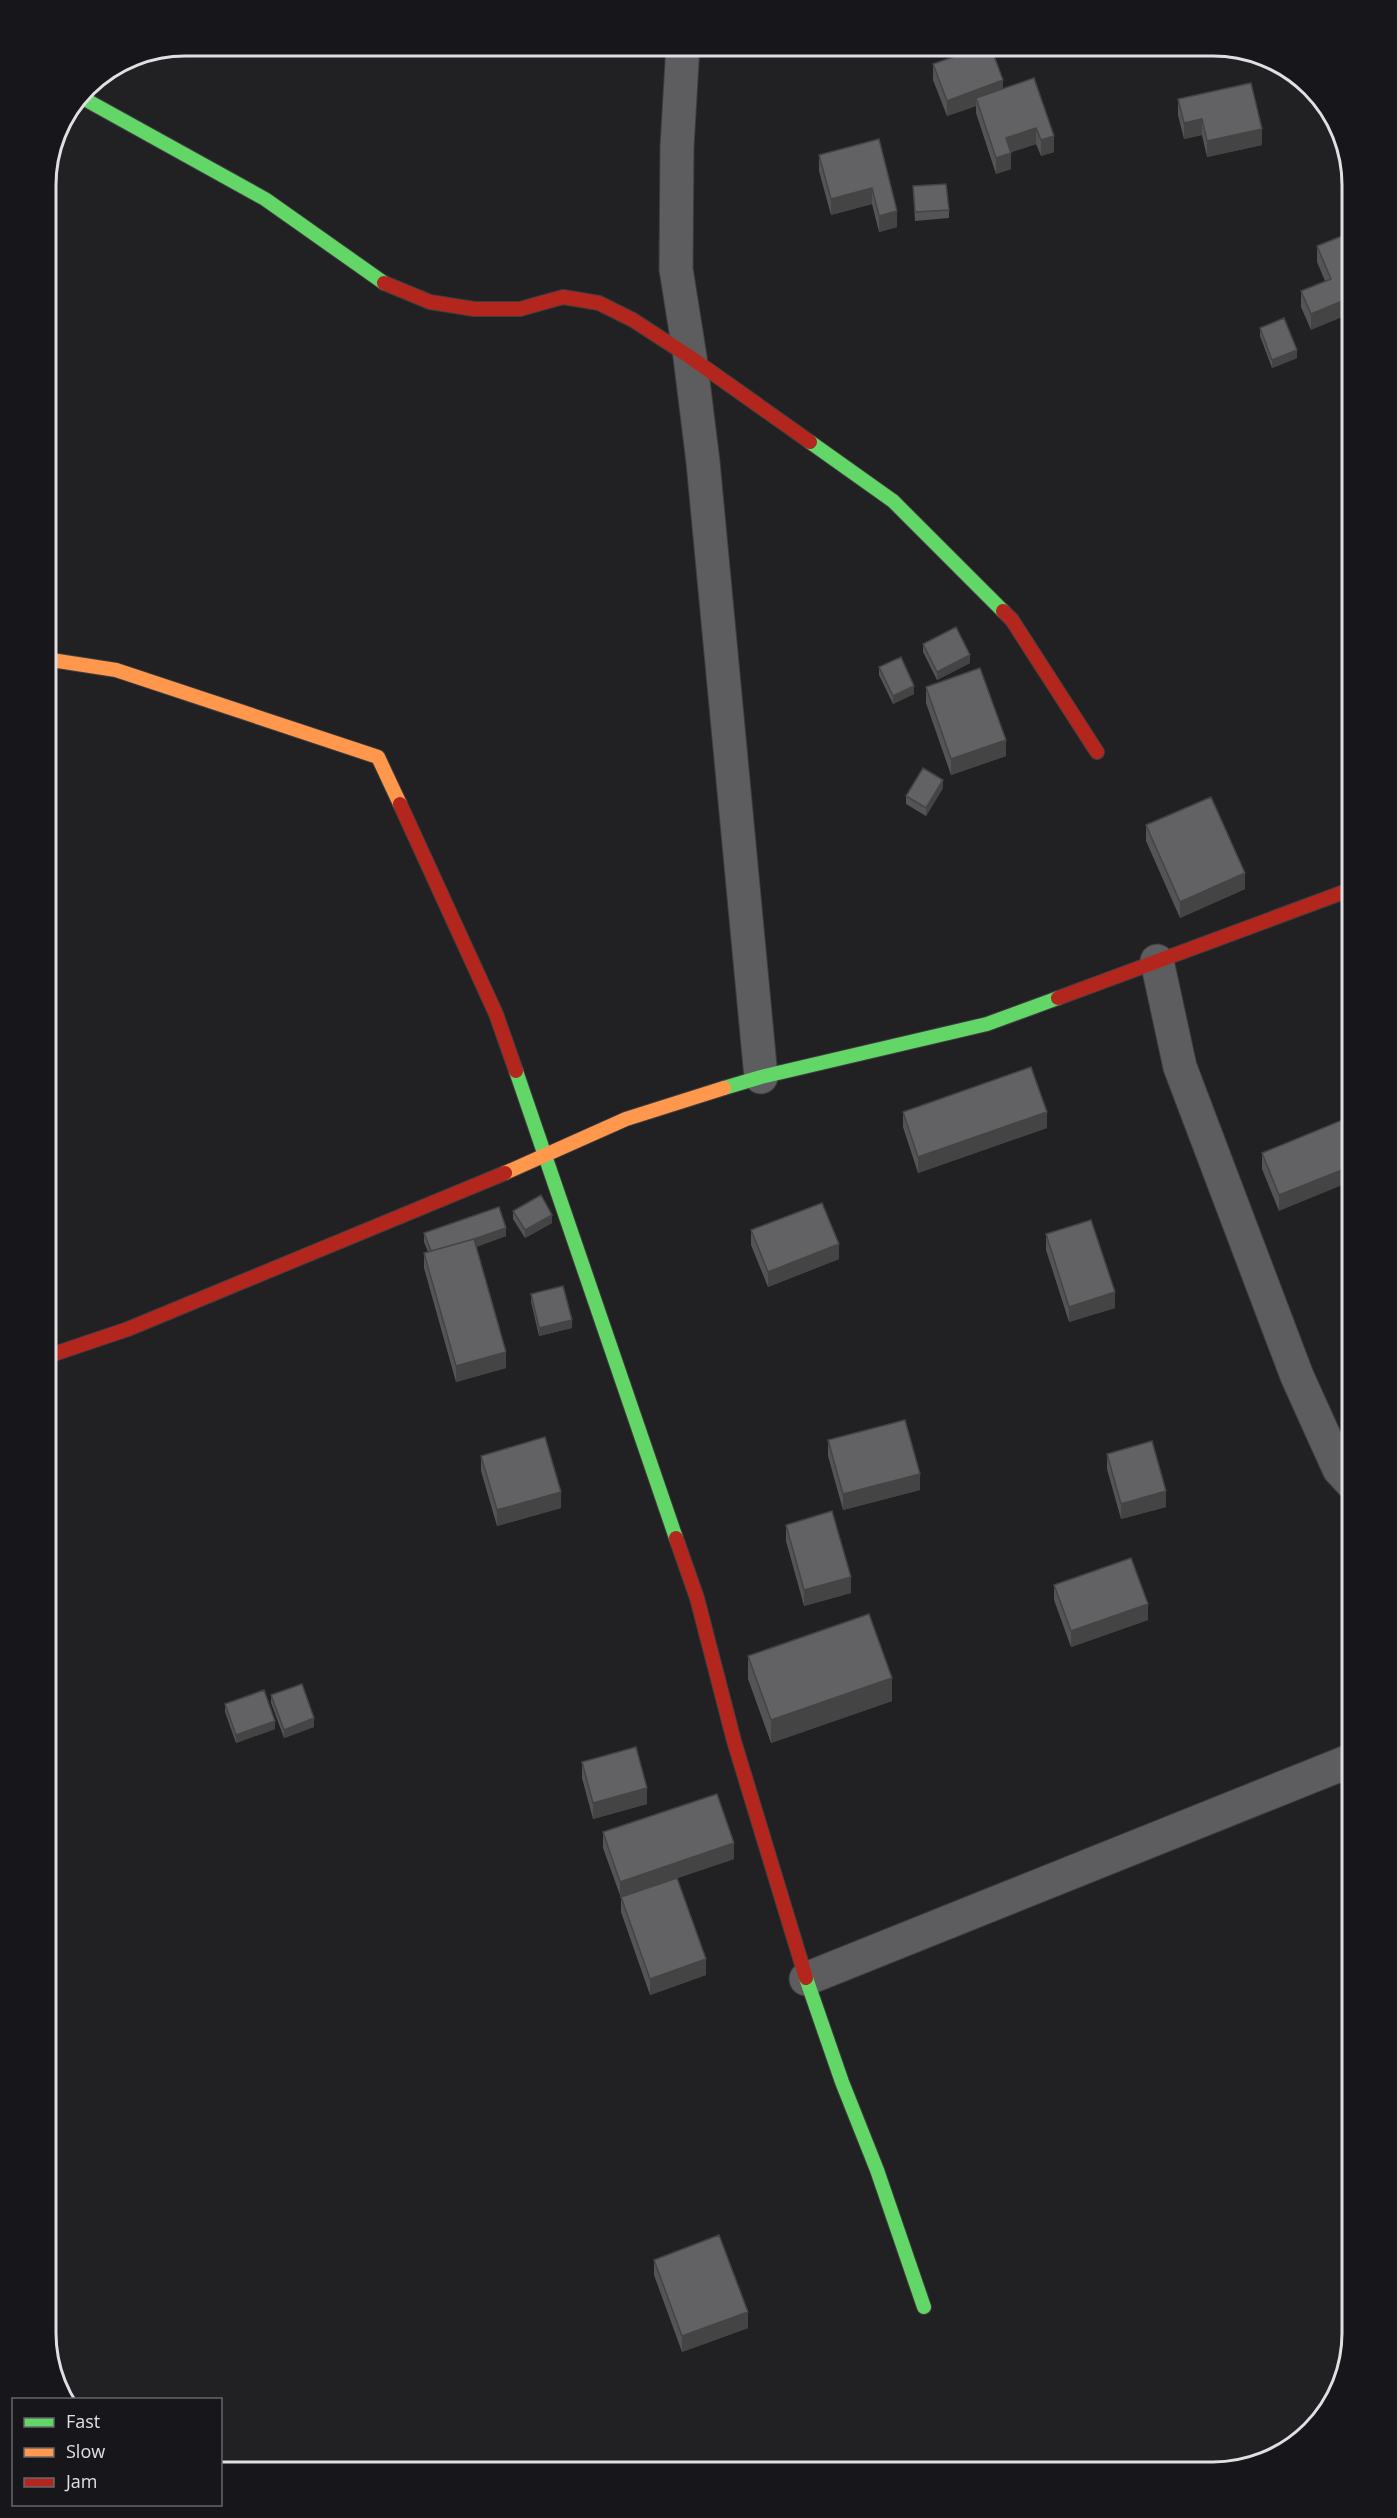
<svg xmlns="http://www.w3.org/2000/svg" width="1397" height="2518" viewBox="0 0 1397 2518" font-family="'Open Sans',sans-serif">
  <rect width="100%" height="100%" fill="#212023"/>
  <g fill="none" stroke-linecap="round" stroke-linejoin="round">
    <defs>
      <path id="street" d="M683 45 677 147 676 269 690 357 703 462 761 1077
        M1157 961 1180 1067 1297 1376 1339 1469 1352 1483
        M806 1979 1352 1760"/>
      <path id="fast" d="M79 96 265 199 384 283
        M810 442 893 501 1003 611
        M516 1071 676 1538
        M724 1088 761 1077 987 1024 1058 998
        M806 1978 842 2082 877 2170 924 2307"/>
      <path id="slow" d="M45 659 116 670 378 757 400 804
        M505 1173 626 1119 724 1088"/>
      <path id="jam" d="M384 283 430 302 474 309H520L563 297 599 303 633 320 690 357 810 442
        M1003 611 1012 620 1097 752
        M400 804 496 1014 516 1071
        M1058 998 1352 889
        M45 1357 128 1329 505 1173
        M676 1538 697 1598 734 1741 806 1978"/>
    </defs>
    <!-- street casing -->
    <use href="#street" stroke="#3e3d3f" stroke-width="35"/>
    <!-- fast casing -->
    <use href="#fast" stroke="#3e3d3f" stroke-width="16"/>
    <!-- slow casing -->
    <use href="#slow" stroke="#3e3d3f" stroke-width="16"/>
    <!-- jam casing -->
    <use href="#jam" stroke="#3e3d3f" stroke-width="16"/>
    <!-- street -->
    <use href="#street" stroke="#5d5d5f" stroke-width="33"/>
    <!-- fast -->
    <use href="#fast" stroke="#63d668" stroke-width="14"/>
    <!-- slow -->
    <use href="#slow" stroke="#ff974d" stroke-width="14"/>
    <!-- jam -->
    <use href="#jam" stroke="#b3261e" stroke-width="14"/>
  </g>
  <!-- wall -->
  <path fill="#545355" d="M932 45H953L946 55Z
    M933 64 1003 89 1034 78 1054 152 1041 156 1036 144 1011 152V169L996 174 976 113V106L947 116 933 80Z
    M1178 99 1262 145 1207 157 1202 135 1184 139 1178 115Z
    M879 139 897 227 879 232 872 204 831 215 819 171V155Z
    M913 186 949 210V218L915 221Z
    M1352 232 1311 330 1301 307V291L1325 281 1317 262V246Z
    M1260 328 1297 358 1272 368 1260 336Z
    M923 644 970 663 937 680 923 652Z
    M879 667 914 694 893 704 879 675Z
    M926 687 1006 756 951 775 926 703Z
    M943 788 926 816 906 804V796Z
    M1146 825 1245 889 1180 918 1146 841Z
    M903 1112 1047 1128 918 1173 903 1127Z
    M1352 1116 1279 1211 1262 1169V1153Z
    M513 1211 552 1223 525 1238 513 1219Z
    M751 1230 839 1259 768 1287 751 1245Z
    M424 1233 506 1236 476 1247 506 1368 456 1382 424 1268V1253L428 1252 424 1242Z
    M1046 1234 1115 1308 1069 1322 1046 1250Z
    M531 1294 572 1328 539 1336 531 1302Z
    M828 1440 920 1490 843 1510 828 1456Z
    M1107 1454 1166 1507 1121 1519 1107 1469Z
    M481 1456 561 1508 497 1526 481 1471Z
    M786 1525 851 1593 804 1606 786 1541Z
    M1054 1585 1148 1620 1071 1647 1054 1600Z
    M748 1656 892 1701 771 1743 748 1679Z
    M271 1695 314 1727 284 1738 271 1703Z
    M225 1704 275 1729 236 1743 225 1712Z
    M582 1762 647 1804 593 1819 582 1778Z
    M603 1832 734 1859 677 1878 706 1975 650 1995 621 1912V1898L603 1848Z
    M654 2260 748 2328 682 2352 654 2275Z"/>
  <!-- shaded-wall -->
  <path fill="#454445" d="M947 45H953L946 55V47Z
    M1003 80V96L976 98V106L947 116V101Z
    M1202 119V135L1184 139V123Z
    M1036 128V144L1006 154V138Z
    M1262 129V145L1207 157V141Z
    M1054 136V152L1041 156V140Z
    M1011 153V169L996 174V158Z
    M872 188V204L831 215V199Z
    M897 211V227L879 232V216Z
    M1352 297V313L1311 330V314Z
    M1297 350V358L1272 368V360Z
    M970 655V663L937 680V672Z
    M914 686V694L893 704V696Z
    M1006 740V756L951 775V759Z
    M943 780V788L926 816V808Z
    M1245 873V889L1180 918V902Z
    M1047 1112V1128L918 1173V1157Z
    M1352 1166V1181L1279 1211V1195Z
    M552 1215V1223L525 1238V1230Z
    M506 1228V1236L432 1262V1254Z
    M839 1244V1259L768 1287V1272Z
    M1115 1292V1308L1069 1322V1307Z
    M572 1320V1328L539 1336V1328Z
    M506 1352V1368L456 1382V1366Z
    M920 1474V1490L843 1510V1494Z
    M1166 1491V1507L1121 1519V1504Z
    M561 1492V1508L497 1526V1510Z
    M851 1577V1593L804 1606V1590Z
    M1148 1604V1620L1071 1647V1631Z
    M892 1678V1701L771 1743V1720Z
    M314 1718V1727L284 1738V1730Z
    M275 1721V1729L236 1743V1735Z
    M647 1788V1804L593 1819V1803Z
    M734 1843V1859L620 1898V1882Z
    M706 1959V1975L650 1995V1979Z
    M748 2312V2328L682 2352V2336Z"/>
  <!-- building -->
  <path fill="#626163" stroke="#454445" stroke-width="1.5" d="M987 45H990L1003 80 947 101 933 64Z
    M1034 78 1054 136 1041 140 1036 128 1006 138 1011 153 996 158 976 98Z
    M1251 83 1262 129 1207 141 1202 119 1184 123 1178 99Z
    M879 139 897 211 879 216 872 188 831 199 819 155Z
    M946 184 949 210 915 212 913 186Z
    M1352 232V297L1311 314 1301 291 1331 279 1317 246Z
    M1284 318 1297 350 1272 360 1260 328Z
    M956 627 970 655 937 672 923 644Z
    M901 657 914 686 893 696 879 667Z
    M980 668 1006 740 951 759 926 687Z
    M923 768 943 780 926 808 906 796Z
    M1211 797 1245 873 1180 902 1146 825Z
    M1031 1067 1047 1112 918 1157 903 1112Z
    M1352 1116V1166L1279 1195 1262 1153Z
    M541 1195 552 1215 525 1230 513 1211Z
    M822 1203 839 1244 768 1272 751 1230Z
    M499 1207 506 1228 474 1239 431 1251 424 1233Z
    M1091 1220 1115 1292 1069 1307 1046 1234Z
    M474 1239 506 1352 456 1366 424 1253Z
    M563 1286 572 1320 539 1328 531 1294Z
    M905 1420 920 1474 843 1494 828 1440Z
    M545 1437 561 1492 497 1510 481 1456Z
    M1152 1441 1166 1491 1121 1504 1107 1454Z
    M832 1511 851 1577 804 1590 786 1525Z
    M1131 1558 1148 1604 1071 1631 1054 1585Z
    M869 1614 892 1678 771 1720 748 1656Z
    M302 1684 314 1718 284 1730 271 1695Z
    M264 1690 275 1721 236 1735 225 1704Z
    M636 1747 647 1788 593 1803 582 1762Z
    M717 1794 734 1843 620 1882 603 1832Z
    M677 1878 706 1959 650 1979 621 1897Z
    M719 2235 748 2312 682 2336 654 2260Z
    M929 2462 933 2473H897Z"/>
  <!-- crop -->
  <path d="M0 0H1397V2518H0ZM185 56H1213A129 129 0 0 1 1342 185V2333A129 129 0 0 1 1213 2462H185A129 129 0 0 1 56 2333V185A129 129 0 0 1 185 56Z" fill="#17161b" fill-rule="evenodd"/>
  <path fill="none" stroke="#e0e0e4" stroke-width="3" d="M185 56H1213A129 129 0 0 1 1342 185V2333A129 129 0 0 1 1213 2462H185A129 129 0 0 1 56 2333V185A129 129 0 0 1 185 56Z"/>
  <!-- legend -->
  <rect x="12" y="2398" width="210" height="108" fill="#17161b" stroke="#67676b" stroke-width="1.5"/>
  <rect x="24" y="2418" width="30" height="9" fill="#63d668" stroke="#67676b" stroke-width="1.5"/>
  <text x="66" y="2428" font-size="18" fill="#e0e0e4">Fast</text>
  <rect x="24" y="2448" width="30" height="9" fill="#ff974d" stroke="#67676b" stroke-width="1.5"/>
  <text x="66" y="2458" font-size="18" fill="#e0e0e4">Slow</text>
  <rect x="24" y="2478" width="30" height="9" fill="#b3261e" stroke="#67676b" stroke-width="1.5"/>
  <text x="66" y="2488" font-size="18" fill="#e0e0e4">Jam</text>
</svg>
